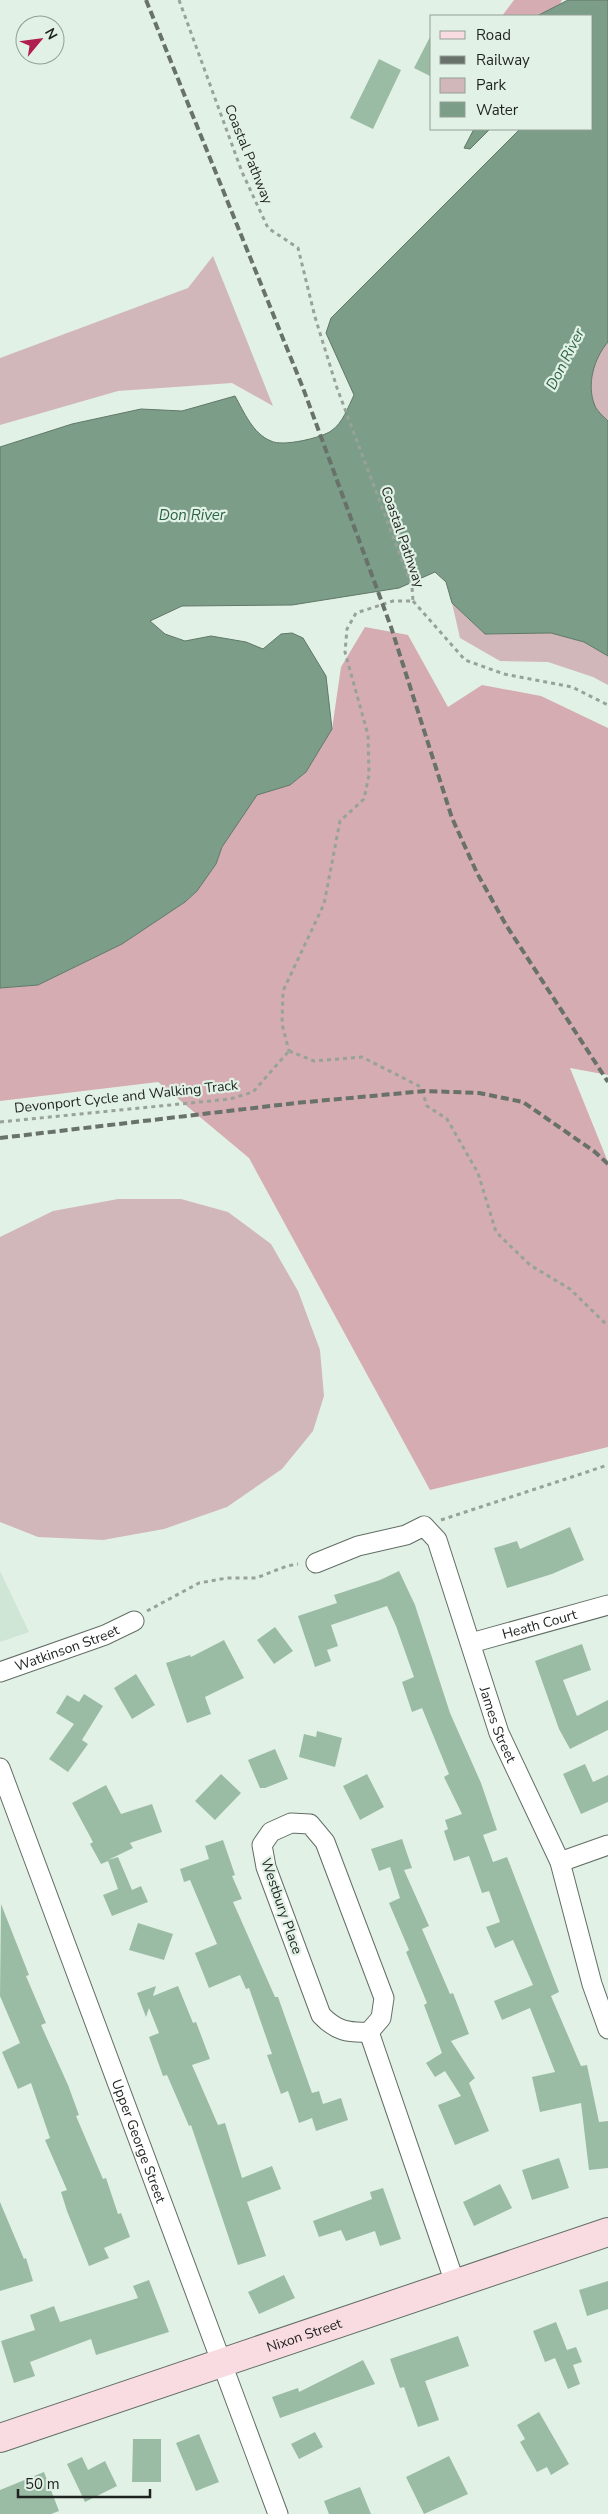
<svg xmlns="http://www.w3.org/2000/svg" width="608" height="2514" viewBox="0 0 608 2514" font-family="'Nunito Sans',sans-serif">
  <rect width="100%" height="100%" fill="#e2f1e6"/>
  <!-- built -->
  <path fill="#cfe5d6" d="M0 1571 29 1632 0 1642Z"/>
  <!-- green -->
  <path fill="#d1b7ba" d="M213 256 273 406 232 383 118 391 0 425V358L188 288Z
    M608 342V421C604 417 597 411 595 406 586 385 594 358 608 342Z
    M452 603 485 634 551 633 584 642 608 656V685L593 677 548 662 500 661 460 638Z
    M118 1199H181L228 1212 271 1244 298 1291 320 1350 324 1396 313 1431 282 1469 227 1507 164 1529 103 1540 38 1537 0 1522V1237L53 1211Z"/>
  <!-- forest -->
  <path fill="#d5acb2" d="M514 0H562L560 4 537 16H502Z
    M365 627 408 635 448 707 482 685 541 696 608 728V1075L570 1068 608 1162V1447L430 1490 249 1158 158 1082 0 1101V988L38 985 122 944 185 902 197 891 216 864 222 847 257 794 290 785 306 772 332 729 341 667Z"/>
  <!-- water -->
  <path fill="#7c9d87" stroke="#607868" d="M568 0H608V342C594 358 586 385 595 406 597 411 604 417 608 421V656L584 642 551 633 485 634 452 603 446 582 435 572 399 588 292 605 182 606 150 621 165 634 185 641 211 636 246 642 263 649 281 634 292 633 303 638 326 676 332 729 306 772 290 785 257 795 222 847 216 864 197 891 185 902 122 944 38 985 0 988V447L72 424 141 409 182 411 235 396C244 412 253 434 271 441 282 447 321 438 331 431 343 423 348 407 354 395L326 333 331 318 520 129H592V16H537Z
    M474 129H490L470 149 464 148Z"/>
  <!-- building -->
  <path fill="#9abca5" d="M432 33V77L414 68Z
    M379 59 401 70 373 129 350 118Z
    M570 1527 584 1560 552 1574 507 1588 494 1548 517 1541 520 1549Z
    M399 1571 415 1605 450 1713 481 1783 497 1830 483 1835 493 1862 507 1857 559 1992 551 1996 581 2066 587 2065 599 2122 608 2121V2168L589 2170 581 2103 540 2112 532 2077 555 2072 530 2008 502 2020 494 2001 533 1985 513 1940 495 1948 486 1927 500 1922 489 1891 482 1893 469 1856 454 1861 444 1831 448 1829 445 1820 462 1814 444 1777 449 1774 422 1708 412 1712 402 1682 414 1677 396 1626 387 1606 331 1625 338 1646 327 1650 331 1661 315 1667 298 1616 337 1603 334 1595 380 1580Z
    M275 1627 293 1651 274 1664 257 1640Z
    M224 1640 244 1678 205 1697 211 1714 187 1723 166 1663 190 1655 191 1657Z
    M582 1644 591 1670 563 1680 577 1716 608 1700V1730L570 1749 559 1729 535 1661Z
    M136 1674 155 1705 132 1719 114 1688Z
    M84 1694 103 1706 82 1740 88 1744 68 1772 49 1759 74 1724 56 1713 67 1695 79 1702Z
    M317 1731 342 1738 335 1767 299 1757 304 1734 316 1737Z
    M275 1749 288 1779 265 1788H260L248 1760Z
    M585 1764 593 1782 608 1775V1802L581 1814 563 1774Z
    M221 1774 241 1793 215 1820 195 1801Z
    M367 1774 384 1807 360 1820 343 1786Z
    M106 1785 121 1814 152 1804 162 1832 130 1843 133 1848 108 1860 118 1857 132 1890 141 1886 148 1902 112 1916 103 1895 118 1889 108 1861 101 1864 90 1844 93 1842 72 1803Z
    M402 1839 412 1868 404 1870 429 1926 422 1929 450 1994 453 1993 469 2034 451 2041 475 2078 469 2083 489 2131 455 2145 438 2105 461 2096 445 2071 435 2077 426 2063 442 2053 424 2005 427 2003 406 1952 409 1950 389 1903 400 1898 390 1867 379 1871 371 1849Z
    M223 1840 235 1875 232 1876 242 1899 233 1902 275 1997H278L312 2093 319 2091 323 2104 341 2098 348 2120 316 2131 312 2118 299 2123 288 2091 281 2094 267 2055 272 2054 249 1988 246 1989 240 1975 209 1988 195 1953 217 1944 190 1880 184 1882 180 1869 209 1859 205 1846Z
    M1 1904 29 1975 26 1976 46 2023 41 2025 68 2085 79 2115 76 2116 103 2179 106 2178 118 2214 121 2213 130 2237 104 2248 109 2258 89 2266 67 2211 61 2192 67 2190 45 2140 50 2138 31 2083 18 2089 2 2052 20 2043 0 1996Z
    M138 1923 173 1934 164 1960 129 1950Z
    M156 1986 153 1996 178 1986 193 2023 196 2022 210 2059 192 2065 218 2125 225 2123 242 2178 272 2166 281 2189 247 2202 266 2256 238 2265 191 2125 189 2126 167 2075 163 2076 149 2037 159 2033 149 2008 146 2017 137 1993Z
    M559 2158 569 2188 532 2200 522 2170Z
    M500 2184 512 2208 474 2226 463 2202Z
    M383 2188 401 2239 380 2246 375 2231 346 2241 341 2230 319 2237 313 2221 372 2199 370 2192Z
    M0 2202 24 2259 26 2258 33 2281 0 2291Z
    M284 2275 295 2298 259 2314 248 2292Z
    M149 2280 169 2332 96 2355 91 2339 30 2362 35 2376 14 2383 1 2341 35 2330 30 2315 54 2306 60 2322 138 2298 133 2286Z
    M608 2281V2309L587 2316 579 2290Z
    M556 2322 567 2350 576 2347 582 2362 573 2365 580 2384 568 2389 555 2358 545 2362 533 2331Z
    M458 2336 469 2366 425 2381 439 2420 418 2427 404 2387 400 2388 390 2359Z
    M363 2360 375 2384 280 2418 272 2397 298 2388 299 2392Z
    M539 2412 569 2464 551 2475 547 2467 537 2472 520 2442 525 2439 517 2425Z
    M315 2432 323 2447 299 2459 291 2444Z
    M199 2434 219 2482 196 2491 176 2443Z
    M133 2439H161V2482H132Z
    M449 2456 468 2494 424 2514 406 2477Z
    M82 2457 88 2470 105 2461 117 2486 85 2502 67 2464Z
    M44 2472 59 2511 51 2514H0V2490Z
    M360 2487 371 2514H329L324 2501Z"/>
  <g fill="none" stroke-linecap="round" stroke-linejoin="round">
    <defs>
      <g id="street">
        <path id="s1" d="M316 1563 358 1546 406 1535 424 1526 437 1540 499 1733 560 1862 592 1984 608 2029"/>
        <path id="s2" d="M471 1643 608 1605"/>
        <path id="s3" d="M0 1672 105 1635 134 1621"/>
        <path id="s4" d="M0 1768 278 2514"/>
        <path d="M291 1823 310 1824 325 1842 384 1998 381 2018 369 2032C348 2033 336 2031 321 2015L266 1867 262 1845 271 1832Z"/>
        <path d="M560 1862 608 1845"/>
        <path d="M369 2032 455 2283"/>
      </g>
      <g id="secondary">
        <path id="s5" d="M0 2438 608 2232"/>
      </g>
    </defs>
    <!-- street casing -->
    <use href="#street" stroke="#616e65" stroke-width="21"/>
    <!-- secondary casing -->
    <use href="#secondary" stroke="#616e65" stroke-width="30"/>
    <!-- path -->
    <path stroke="#97a299" stroke-width="3" stroke-dasharray="4 4" stroke-linecap="butt" d="M179 0 242 172 268 228 298 248 315 317 337 388 412 587 413 601H393L356 613 347 629 345 652 368 735 369 775 364 799 340 821 324 904 283 991 282 1024 289 1051
      M413 601 465 660 504 674 572 687 608 705
      M289 1051 314 1061 362 1057 421 1087 427 1106 447 1119 478 1173 496 1232 530 1265 570 1289 608 1326
      M0 1122 230 1099 253 1092 289 1051
      M441 1520 608 1465
      M147 1611 199 1583 227 1578H256L287 1566 298 1564"/>
    <!-- street -->
    <use href="#street" stroke="#fff" stroke-width="19"/>
    <!-- secondary -->
    <use href="#secondary" stroke="#f9dce2" stroke-width="28"/>
    <!-- rail -->
    <path stroke="#68716a" stroke-width="4" stroke-dasharray="8 4" stroke-linecap="butt" d="M146 0 303 388 391 627 452 818 477 873 506 925 608 1082
      M0 1138 296 1103 425 1091 479 1093 523 1102 595 1152 608 1164"/>
  </g>
  <g text-anchor="middle" stroke-width="4.5" stroke-linejoin="round" paint-order="stroke">
    <!-- street labels -->
    <g font-size="14" fill="#1e231f" stroke="#e2f1e6">
      <text transform="translate(249 154) rotate(68)" y="5">Coastal Pathway</text>
      <text transform="translate(403 537) rotate(71)" y="5">Coastal Pathway</text>
      <text transform="translate(126 1096) rotate(-6)" y="5">Devonport Cycle and Walking Track</text>
      <text dy="5" stroke="none"><textPath href="#s2" startOffset="71">Heath Court</textPath></text>
      <text dy="5" stroke="none"><textPath href="#s3" startOffset="71">Watkinson Street</textPath></text>
      <text dy="5" stroke="none"><textPath href="#s1" startOffset="328">James Street</textPath></text>
      <text transform="translate(282 1906) rotate(71)" y="5">Westbury Place</text>
      <text dy="5" stroke="none"><textPath href="#s4" startOffset="398">Upper George Street</textPath></text>
      <text dy="5" stroke="none"><textPath href="#s5" startOffset="321">Nixon Street</textPath></text>
    </g>
    <!-- water labels -->
    <g font-size="15" font-style="italic" fill="#2d6443" stroke="#e2f1e6">
      <text transform="translate(565 359) rotate(-63)" y="5">Don River</text>
      <text x="192" y="520">Don River</text>
    </g>
  </g>
  <!-- legend -->
  <rect x="430" y="15" width="162" height="115" fill="#e2f1e6" stroke="#949f96"/>
  <rect x="440" y="31" width="25" height="8" fill="#f9dce2" stroke="#949f96"/>
  <text x="476" y="40" font-size="15" fill="#1e231f">Road</text>
  <rect x="440" y="56" width="25" height="8" fill="#68716a" stroke="#949f96"/>
  <text x="476" y="65" font-size="15" fill="#1e231f">Railway</text>
  <rect x="440" y="78" width="25" height="15" fill="#d1b7ba" stroke="#949f96"/>
  <text x="476" y="90" font-size="15" fill="#1e231f">Park</text>
  <rect x="440" y="102" width="25" height="15" fill="#7c9d87" stroke="#949f96"/>
  <text x="476" y="115" font-size="15" fill="#1e231f">Water</text>
  <!-- north arrow -->
  <g transform="translate(40 40) rotate(61)"><circle r="24" fill="#e2f1e6" stroke="#949f96"/>
  <path d="M0-4L9 19L0 12L-9 19Z" fill="#af1e4f"/>
  <text y="-8" font-size="14" font-weight="bold" text-anchor="middle" fill="#1e231f">N</text>
  </g>
  <!-- scale -->
  <path d="M18 2489v8h132v-8" fill="none" stroke="#1e231f" stroke-width="2.5"/>
  <text x="25" y="2489" font-size="15" fill="#1e231f" stroke="#e2f1e6" stroke-width="4" paint-order="stroke">50 m</text>
</svg>
